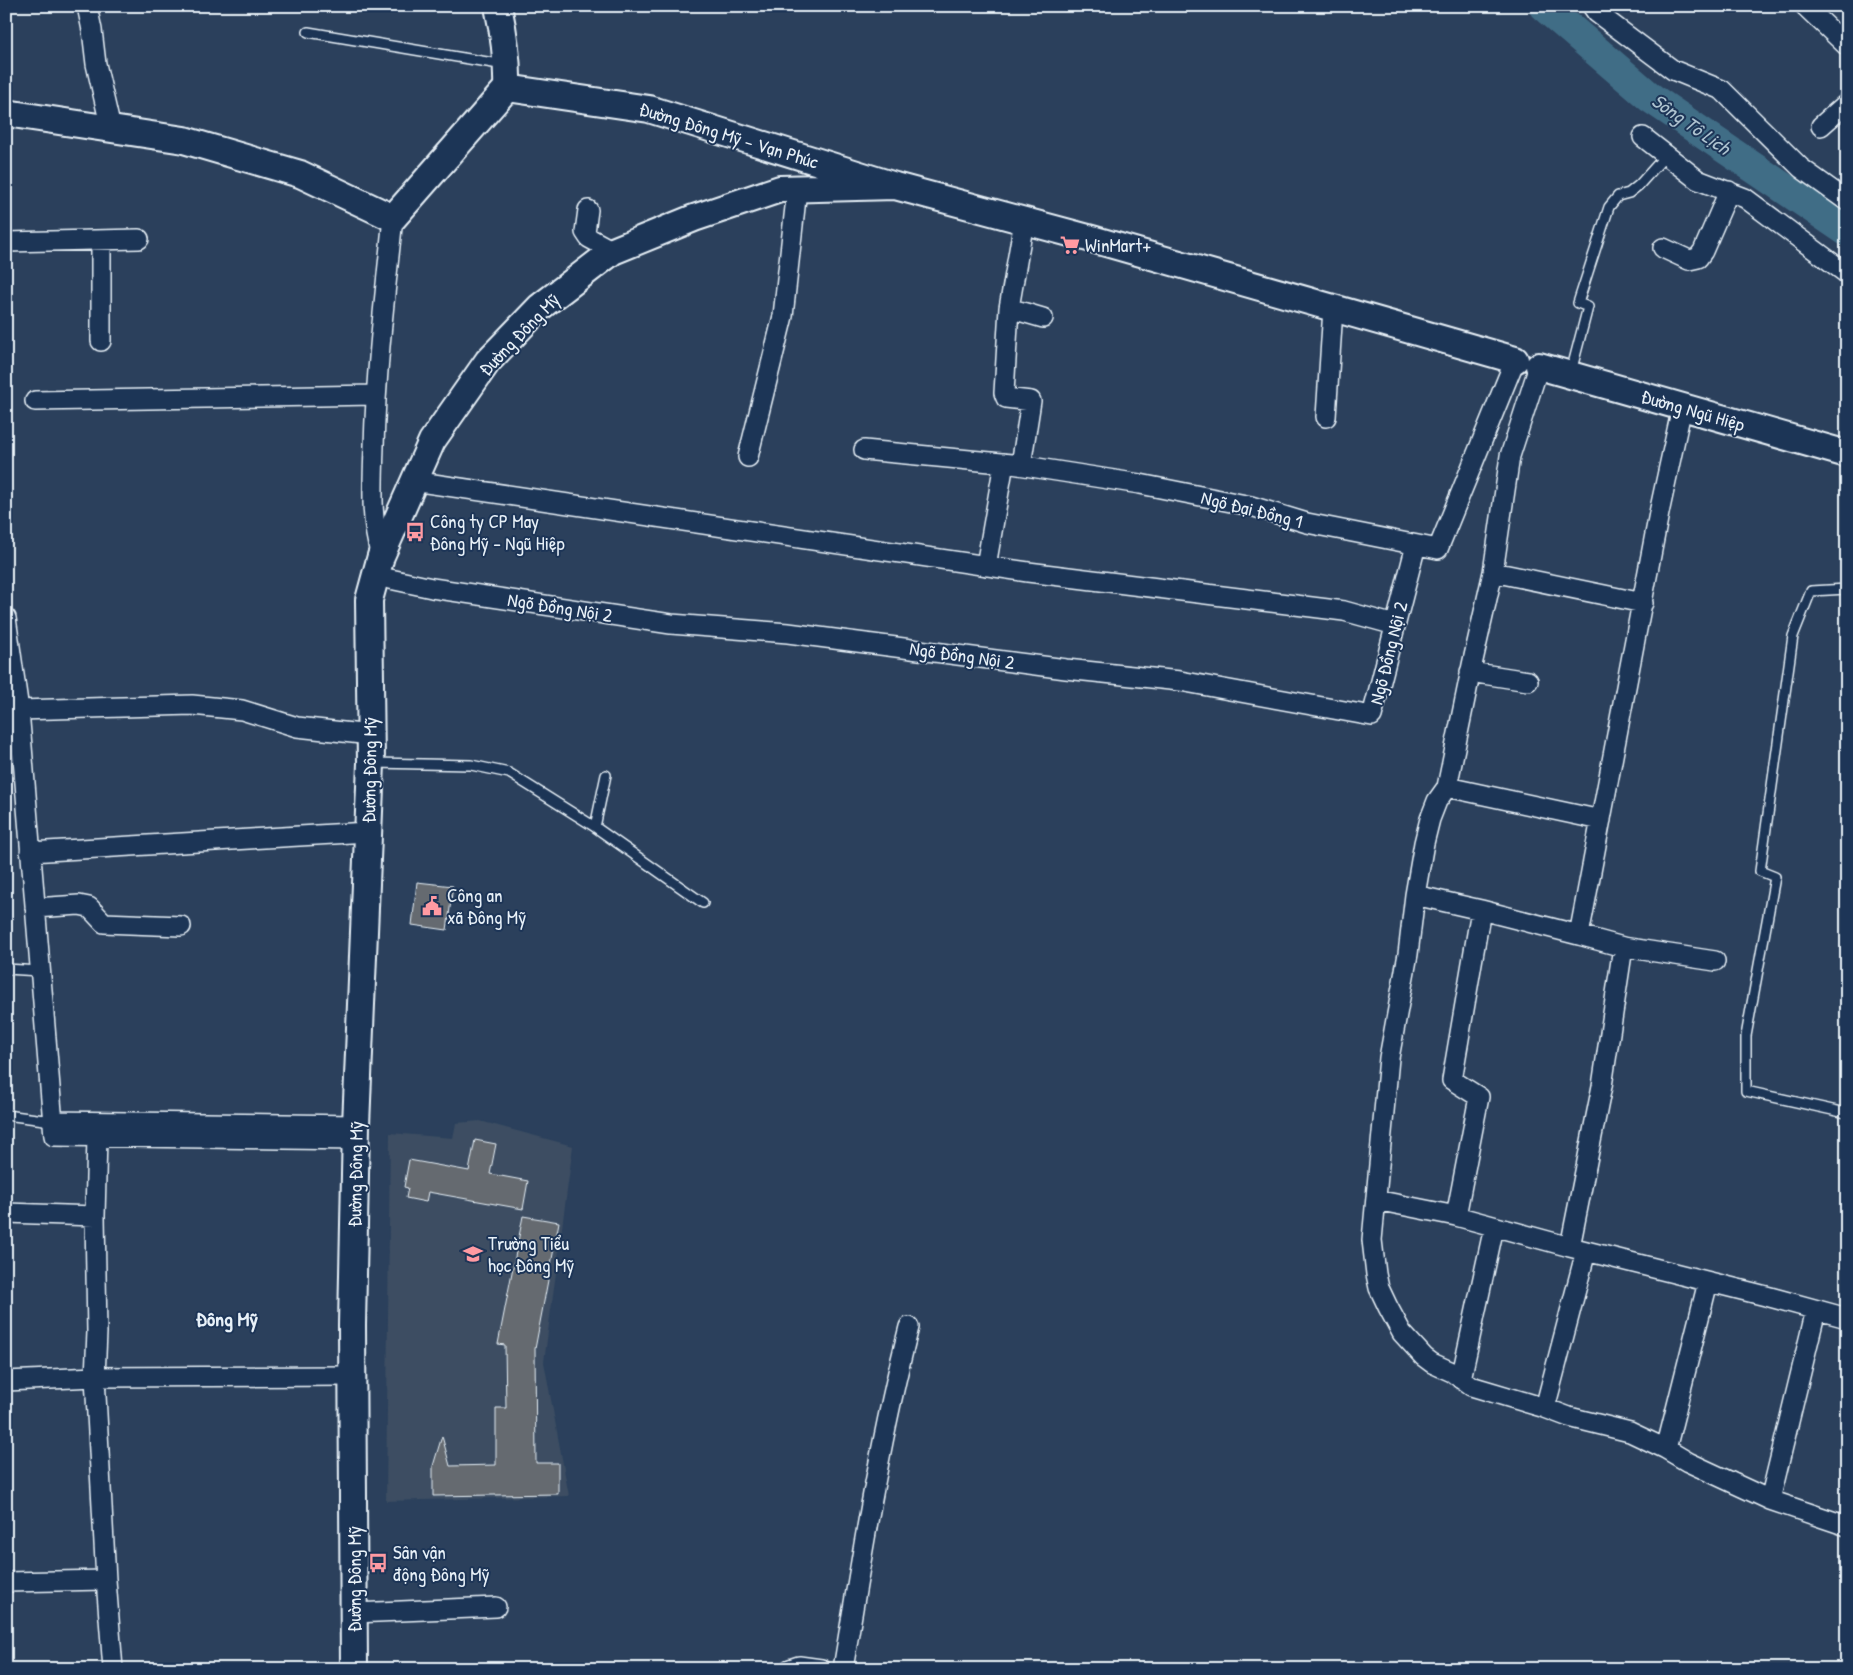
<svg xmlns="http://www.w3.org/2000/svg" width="1853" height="1675" viewBox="0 0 1853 1675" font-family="'Patrick Hand',sans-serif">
  <rect width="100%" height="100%" fill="#2b405c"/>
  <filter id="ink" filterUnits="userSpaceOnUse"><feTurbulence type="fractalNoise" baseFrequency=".02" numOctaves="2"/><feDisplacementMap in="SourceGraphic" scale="10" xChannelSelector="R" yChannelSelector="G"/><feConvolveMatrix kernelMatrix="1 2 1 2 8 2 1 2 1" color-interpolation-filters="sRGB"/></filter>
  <g filter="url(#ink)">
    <!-- built -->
    <path fill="#3c4d62" d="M480 1121 573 1146 544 1362 569 1496 386 1501 390 1133 453 1138 456 1123Z"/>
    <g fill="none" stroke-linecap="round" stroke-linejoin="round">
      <!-- river -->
      <path stroke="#416d86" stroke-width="31" d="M1544 6 1651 98 1847 231"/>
    </g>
    <!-- building -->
    <path fill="#656b70" stroke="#e8f1f8" d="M417 882 453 886 447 930 412 925Z
      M475 1140 496 1144 490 1174 528 1181 523 1209 428 1192 426 1202 406 1198 408 1188 404 1187 409 1160 469 1171Z
      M523 1216 559 1222 535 1349 536 1463H558V1494L433 1496V1466L442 1436 450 1466 496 1465V1408H506L505 1345 498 1344Z"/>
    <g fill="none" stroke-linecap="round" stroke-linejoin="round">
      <defs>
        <path id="lane" d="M308 32 505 65
          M1571 372 1588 307 1578 303 1609 207 1618 196 1629 193 1639 185 1666 155
          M374 763 471 765 509 773 595 827 703 903
          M595 827 606 775
          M6 969 40 971
          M1846 1113 1746 1091V1036L1775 877 1760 871 1793 636 1811 591 1847 589
          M6 1115 52 1121"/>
        <path id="street" d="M87 6 92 30 96 64 111 129
          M1592 6 1597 13 1673 70 1722 90 1801 168 1847 201
          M1805 6 1847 46
          M1821 126 1847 103
          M1643 137 1698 180 1745 198 1847 274
          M588 210 585 232 589 238 613 251
          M1024 221 1009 308 1043 318
          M101 240V341
          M6 242 139 239
          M1663 248 1689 260 1698 258 1703 251 1729 191
          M1009 308 1004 393 1006 398 1031 401 1021 465
          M1539 366 1510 456 1493 572 1472 665 1447 787 1437 801 1430 819 1424 843 1415 895 1408 954 1389 1058 1372 1240 1376 1274 1379 1288 1388 1307 1402 1333 1424 1357 1432 1363 1452 1372 1471 1386 1545 1408 1569 1417 1630 1432 1666 1449 1688 1462 1770 1500 1847 1526
          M35 401 375 395
          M1326 417 1333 309
          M864 450 1012 464 1140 484 1251 506 1307 523 1438 549 1515 360
          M748 457 783 316 797 189
          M413 481 1028 572 1344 611 1395 625
          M381 556C370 520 373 484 374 446 376 370 385 294 393 218
          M986 566 1004 463
          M1493 572 1643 603
          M376 576 432 588 671 624 788 633 1066 669 1180 681 1372 716 1416 545
          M6 618 19 710 54 1136 356 1140
          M1470 672 1528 681
          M19 710 192 705 242 710 297 727 371 735
          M1447 787 1601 820
          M30 852 368 832
          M1415 895 1481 910 1579 935
          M35 908 79 905 89 907 104 923 181 926
          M1623 947 1715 961
          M52 1121 356 1125
          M97 1137 95 1216 97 1332 95 1377 106 1580 113 1669
          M1376 1200 1456 1216 1570 1247 1602 1086 1623 947 1579 935 1659 513 1682 407
          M6 1213 95 1216
          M1456 1216 1479 1097 1452 1080 1481 910
          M1570 1247 1770 1297 1847 1318
          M1461 1379 1494 1227
          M6 1381 95 1377 352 1376
          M1545 1408 1586 1251
          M1666 1449 1708 1282
          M1770 1500 1816 1310
          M6 1582 106 1580
          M354 1613 496 1607
          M790 1669 799 1666 821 1669
          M843 1669C862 1555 880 1440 909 1327"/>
        <path id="secondary" d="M498 6C504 34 508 60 507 88
          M6 113 184 140 300 174 393 218 507 88 649 109 895 186 1092 239 1515 360
          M1539 366 1847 454
          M354 1669 352 1325 356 1125 371 763 369 600 381 556 432 441 488 361 540 307 613 251 694 218 780 189 895 186"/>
      </defs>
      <!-- lane casing -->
      <use href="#lane" stroke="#e8f1f8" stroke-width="12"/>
      <!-- street casing -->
      <use href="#street" stroke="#e8f1f8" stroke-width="22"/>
      <!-- secondary casing -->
      <use href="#secondary" stroke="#e8f1f8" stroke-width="30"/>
      <!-- lane -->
      <use href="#lane" stroke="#1d3557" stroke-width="9"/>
      <!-- street -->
      <use href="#street" stroke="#1d3557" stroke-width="19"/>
      <!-- secondary -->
      <use href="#secondary" stroke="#1d3557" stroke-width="26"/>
    </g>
  </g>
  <!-- icons -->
  <defs>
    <symbol id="supermarket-bare" viewBox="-9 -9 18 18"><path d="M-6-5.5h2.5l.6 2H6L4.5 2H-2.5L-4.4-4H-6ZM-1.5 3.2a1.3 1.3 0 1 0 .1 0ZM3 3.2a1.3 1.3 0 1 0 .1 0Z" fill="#ff9aa2" stroke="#1d3557" stroke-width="2.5" paint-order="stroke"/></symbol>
    <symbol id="bus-bare" viewBox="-9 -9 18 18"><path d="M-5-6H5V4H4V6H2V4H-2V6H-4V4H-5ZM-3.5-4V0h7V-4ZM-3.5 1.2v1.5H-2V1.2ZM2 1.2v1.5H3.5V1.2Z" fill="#ff9aa2" stroke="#1d3557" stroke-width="2.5" paint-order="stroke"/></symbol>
    <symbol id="civic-bare" viewBox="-9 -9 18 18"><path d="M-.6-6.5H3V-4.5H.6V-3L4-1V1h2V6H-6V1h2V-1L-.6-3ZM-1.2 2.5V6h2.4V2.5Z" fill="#ff9aa2" stroke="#1d3557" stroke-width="2.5" paint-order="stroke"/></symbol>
    <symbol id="school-bare" viewBox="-9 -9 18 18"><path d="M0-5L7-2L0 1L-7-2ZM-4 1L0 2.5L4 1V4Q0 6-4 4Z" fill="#ff9aa2" stroke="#1d3557" stroke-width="2.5" paint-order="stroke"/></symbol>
  </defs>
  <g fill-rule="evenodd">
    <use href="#supermarket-bare" x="1056" y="231" width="28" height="28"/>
    <use href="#bus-bare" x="401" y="518" width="28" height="28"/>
    <use href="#civic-bare" x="418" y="892" width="28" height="28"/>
    <use href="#school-bare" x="459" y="1240" width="28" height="28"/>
    <use href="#bus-bare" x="364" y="1549" width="28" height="28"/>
  </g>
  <g text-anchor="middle" stroke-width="4" stroke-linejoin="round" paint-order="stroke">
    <!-- street labels -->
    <g font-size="19" fill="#e8f1f8" stroke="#1d3557">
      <text transform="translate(729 135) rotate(17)" y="7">Đường Đông Mỹ – Vạn Phúc</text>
      <text transform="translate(519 334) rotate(-46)" y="7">Đường Đông Mỹ</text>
      <text transform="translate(1693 410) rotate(16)" y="7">Đường Ngũ Hiệp</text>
      <text transform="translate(1252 509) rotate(14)" y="7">Ngõ Đại Đồng 1</text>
      <text transform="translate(560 607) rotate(9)" y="7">Ngõ Đồng Nội 2</text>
      <text transform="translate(1388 653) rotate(-76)" y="7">Ngõ Đồng Nội 2</text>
      <text transform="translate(962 655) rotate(8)" y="7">Ngõ Đồng Nội 2</text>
      <text transform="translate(369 770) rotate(-89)" y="7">Đường Đông Mỹ</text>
      <text transform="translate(355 1174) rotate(-89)" y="7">Đường Đông Mỹ</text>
      <text transform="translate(354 1579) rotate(-90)" y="7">Đường Đông Mỹ</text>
    </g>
    <!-- poi labels -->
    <g font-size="19" fill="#e8f1f8" stroke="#1d3557" text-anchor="start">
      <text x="1085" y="252">WinMart+</text>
      <text x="430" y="528">Công ty CP May<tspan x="430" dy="22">Đông Mỹ - Ngũ Hiệp</tspan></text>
      <text x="447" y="902">Công an<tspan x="447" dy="22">xã Đông Mỹ</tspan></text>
      <text x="488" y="1250">Trường Tiểu<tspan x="488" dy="22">học Đông Mỹ</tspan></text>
      <text x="393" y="1559">Sân vận<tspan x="393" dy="22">động Đông Mỹ</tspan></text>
    </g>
    <!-- water labels -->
    <g font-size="20" font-style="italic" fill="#aec3d0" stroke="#1d3557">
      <text transform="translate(1691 124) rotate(35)" y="7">Sông Tô Lịch</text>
    </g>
    <!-- neighbourhood labels -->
    <g font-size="20" font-weight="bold" fill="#e8f1f8" stroke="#1d3557">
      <text x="227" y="1326">Đông Mỹ</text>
    </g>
  </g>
  <!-- margin -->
  <rect width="1853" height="1675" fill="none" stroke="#1d3557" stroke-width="25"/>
  <rect x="12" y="12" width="1828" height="1650" fill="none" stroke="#e8f1f8" stroke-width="2" filter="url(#ink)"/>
</svg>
